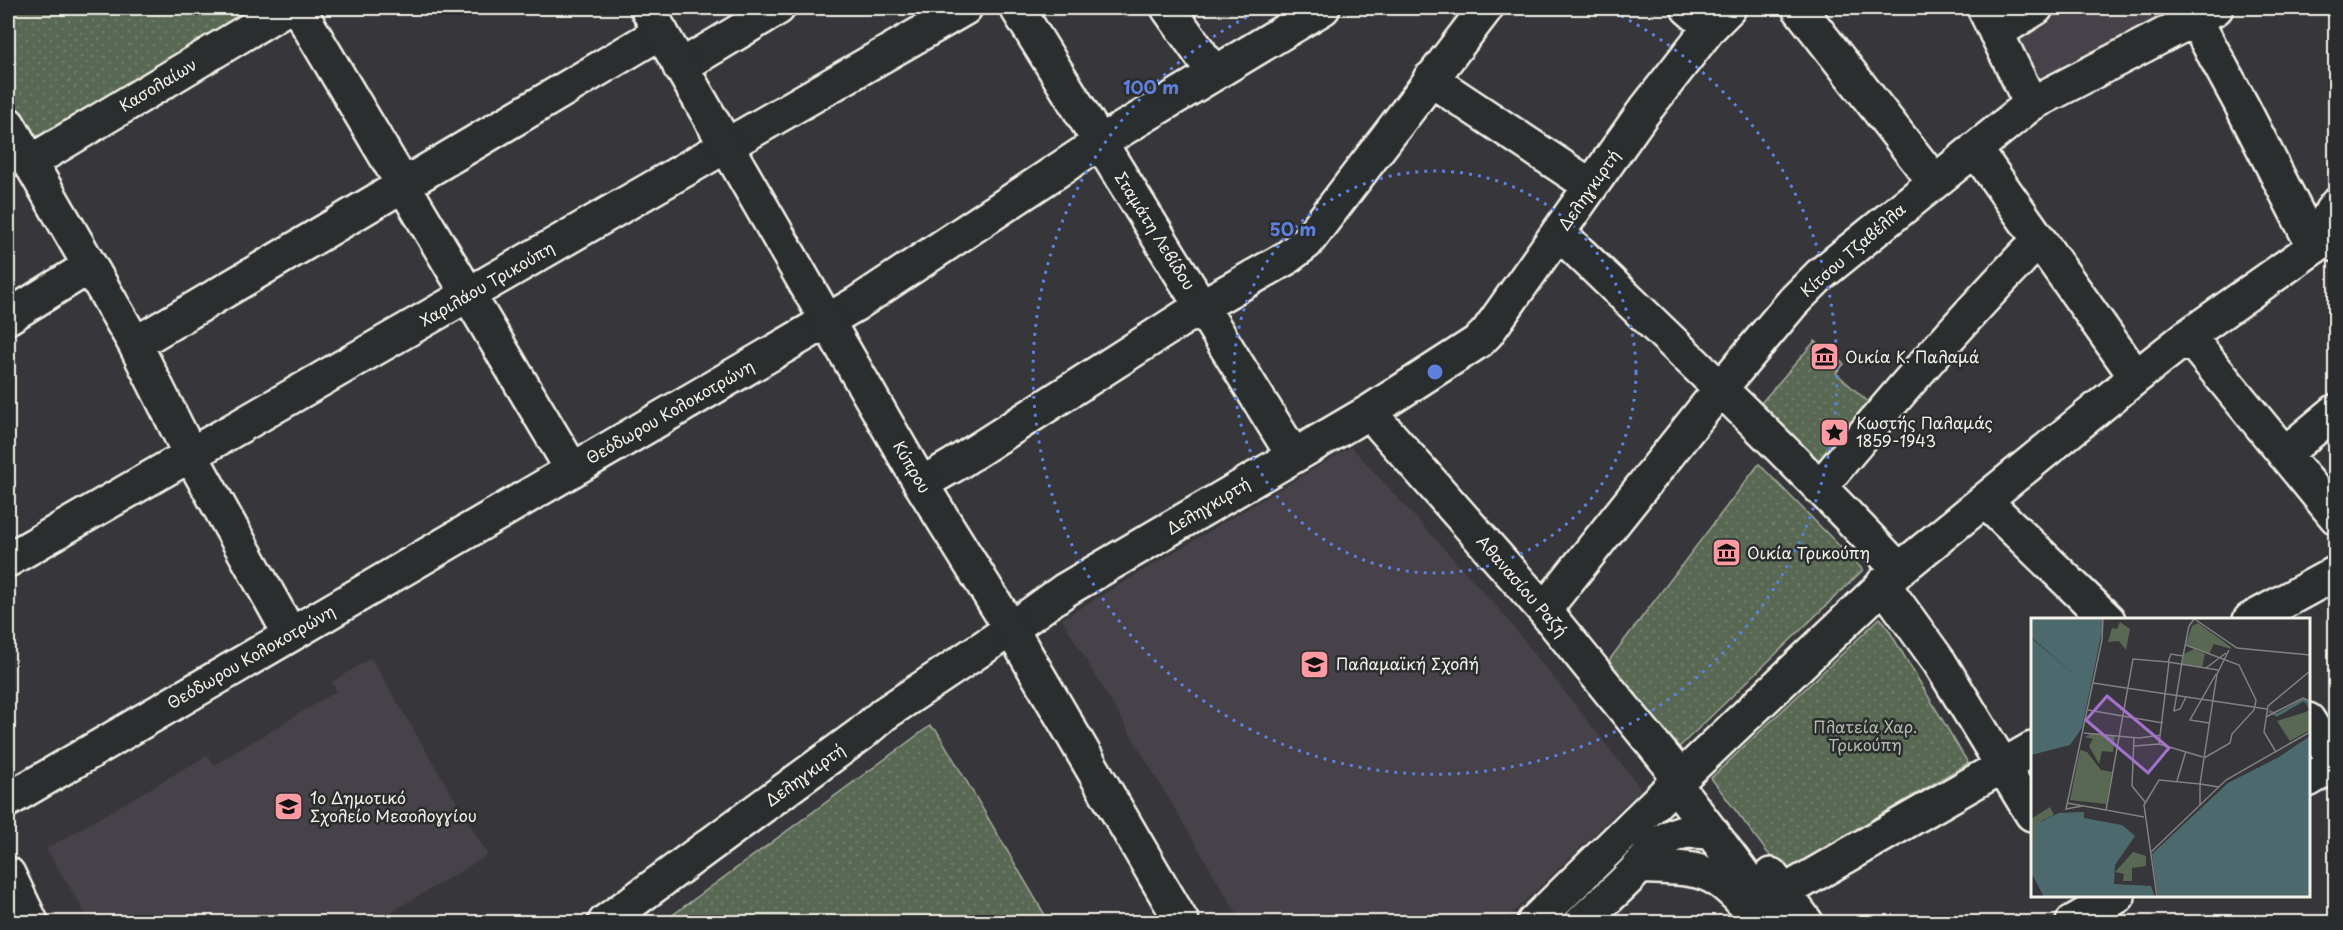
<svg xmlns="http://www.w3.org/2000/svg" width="2343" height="930" viewBox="0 0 2343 930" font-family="'Playpen Sans',sans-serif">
  <defs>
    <pattern id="grass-dots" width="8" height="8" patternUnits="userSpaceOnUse" patternTransform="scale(1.5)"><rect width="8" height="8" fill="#586852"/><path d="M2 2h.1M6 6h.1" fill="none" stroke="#717e6b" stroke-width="1.8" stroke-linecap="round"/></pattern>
  </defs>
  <rect width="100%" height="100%" fill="#37373b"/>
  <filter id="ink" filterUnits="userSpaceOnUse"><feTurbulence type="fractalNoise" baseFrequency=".0167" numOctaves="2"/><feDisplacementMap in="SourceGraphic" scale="12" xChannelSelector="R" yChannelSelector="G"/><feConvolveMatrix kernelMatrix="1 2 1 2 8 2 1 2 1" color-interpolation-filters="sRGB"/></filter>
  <g filter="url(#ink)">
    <!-- built -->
    <path fill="#46434a" d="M1981 8H2229L2030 111Z
      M1351 447 1499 609 1641 789 1503 922H1242L1062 619Z
      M371 658 488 855 374 922H91L46 849 208 755 214 765 337 691 332 682Z"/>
    <!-- grass -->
    <path fill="url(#grass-dots)" stroke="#a6ac9d" stroke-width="1.5" d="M8 8H257L33 139 8 95Z
      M1815 341 1844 364 1836 373 1875 408 1816 474 1754 411Z
      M1759 464 1863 570 1673 753 1603 668Z
      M1880 618 1884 622 1968 763 1783 873 1711 778Z
      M930 726 937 731 1049 922H663Z"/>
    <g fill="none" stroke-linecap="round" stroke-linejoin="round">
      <defs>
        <path id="minor" d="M298 8 572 469
          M1017 8 1293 455
          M1168 8 1214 73
          M1688 8 1710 27
          M1799 8 1934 181
          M1984 8 2031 104
          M2189 8 2241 104 2314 247
          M1996 33 2036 8
          M680 67 778 8
          M1430 79 1591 186
          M8 124 135 344 190 454 290 634
          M1975 149 2136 377
          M29 163 286 8
          M2336 205C2324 219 2324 232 2336 245
          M1559 233C1674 344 1790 453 1899 570
          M8 317 90 266
          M2188 336 2336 517
          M135 344 661 32
          M1369 412 1544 610 1670 765 1675 784 1740 870 1777 922
          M2284 454 2336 411
          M921 484 954 465 1202 306 1285 259 1306 243 1486 8
          M1821 486C1891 401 1962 319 2039 240
          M1985 501 2108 620
          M8 560 965 8
          M1883 584 1940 663 2032 814
          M1544 610 1721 388 1793 302 1821 274 2031 104 2216 8
          M2250 620 2336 573
          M2308 720 2336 764
          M2308 780 2335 764
          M8 800 856 304 1099 143 1323 8
          M1640 866C1695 870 1710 863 1749 909
          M8 874 31 922
          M1771 875 1806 922
          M1784 892 2032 749
          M605 922 861 734 884 714 1011 629 1065 590 1369 412 1479 341 1487 333 1642 114 1710 27 1729 8
          M1534 922 1687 772 1899 570 2136 377 2188 336 2328 237
          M1582 922C1600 904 1621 887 1639 867 1649 856 1657 843 1672 836 1685 829 1699 831 1713 833
          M2073 922 2118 896"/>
        <path id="major" d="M647 8 921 484 1011 629 1182 922"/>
      </defs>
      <!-- minor casing -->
      <use href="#minor" stroke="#f4f1e8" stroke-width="38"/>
      <!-- major casing -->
      <use href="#major" stroke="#f4f1e8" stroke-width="38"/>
      <!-- minor -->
      <use href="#minor" stroke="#2a2d2e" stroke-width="33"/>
      <!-- major -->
      <use href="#major" stroke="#2a2d2e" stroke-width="33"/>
    </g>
  </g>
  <!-- distance rings -->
  <g fill="none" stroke="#5e7fdd" stroke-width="3" stroke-dasharray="3 6">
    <circle cx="1435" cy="372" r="201"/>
    <path d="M1605 8A402 402 0 1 1 1265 8"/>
  </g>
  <!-- icons -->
  <defs>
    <symbol id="museum-square" viewBox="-11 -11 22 22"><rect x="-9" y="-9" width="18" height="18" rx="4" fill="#ff9aa2" stroke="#2a2d2e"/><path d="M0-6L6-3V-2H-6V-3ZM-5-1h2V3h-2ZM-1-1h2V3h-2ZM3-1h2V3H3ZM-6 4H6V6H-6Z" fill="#111"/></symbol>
    <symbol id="sight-square" viewBox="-11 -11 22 22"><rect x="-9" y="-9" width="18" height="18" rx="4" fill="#ff9aa2" stroke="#2a2d2e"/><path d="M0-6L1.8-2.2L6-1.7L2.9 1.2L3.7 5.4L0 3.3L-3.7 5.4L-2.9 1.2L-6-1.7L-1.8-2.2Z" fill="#111"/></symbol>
    <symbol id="school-square" viewBox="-11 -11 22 22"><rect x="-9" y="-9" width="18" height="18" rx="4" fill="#ff9aa2" stroke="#2a2d2e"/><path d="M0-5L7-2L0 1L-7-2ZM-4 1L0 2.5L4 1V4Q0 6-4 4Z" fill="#111"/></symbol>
  </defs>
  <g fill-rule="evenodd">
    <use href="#museum-square" x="1808" y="340" width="33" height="33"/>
    <use href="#sight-square" x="1818" y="416" width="33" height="33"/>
    <use href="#museum-square" x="1710" y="536" width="33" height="33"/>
    <use href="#school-square" x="1298" y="648" width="33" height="33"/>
    <use href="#school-square" x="272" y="790" width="33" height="33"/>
  </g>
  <g text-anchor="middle" stroke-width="5" stroke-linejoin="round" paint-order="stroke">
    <!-- street labels -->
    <g font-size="16" fill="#f4f1e8" stroke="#2a2d2e">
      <text transform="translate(158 85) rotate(-31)" y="6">Κασολαίων</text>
      <text transform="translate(1589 190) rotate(-55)" y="6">Δεληγκιρτή</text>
      <text transform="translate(1155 231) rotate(58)" y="6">Σταμάτη Λεβίδου</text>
      <text transform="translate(1853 250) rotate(-41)" y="6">Κίτσου Τζαβέλλα</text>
      <text transform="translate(487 284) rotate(-30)" y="6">Χαριλάου Τρικούπη</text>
      <text transform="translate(670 412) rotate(-30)" y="6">Θεόδωρου Κολοκοτρώνη</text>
      <text transform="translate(912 467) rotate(60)" y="6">Κύπρου</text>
      <text transform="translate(1208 506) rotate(-31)" y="6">Δεληγκιρτή</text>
      <text transform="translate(1522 586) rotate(49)" y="6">Αθανασίου Ραζή</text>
      <text transform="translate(251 657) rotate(-30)" y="6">Θεόδωρου Κολοκοτρώνη</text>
      <text transform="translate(805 775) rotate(-36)" y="6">Δεληγκιρτή</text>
    </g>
    <!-- poi labels -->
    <g font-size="16" fill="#f4f1e8" stroke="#2a2d2e" text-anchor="start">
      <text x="1845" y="363">Οικία Κ. Παλαμά</text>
      <text x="1856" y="429">Κωστής Παλαμάς<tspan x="1856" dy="18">1859-1943</tspan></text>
      <text x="1747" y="559">Οικία Τρικούπη</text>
      <text x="1336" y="670">Παλαμαϊκή Σχολή</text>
      <text x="310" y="804">1ο Δημοτικό<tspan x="310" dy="18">Σχολείο Μεσολογγίου</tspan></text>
    </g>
    <!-- park labels -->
    <g font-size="16" fill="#b6baac" stroke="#2a2d2e">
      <text x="1865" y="733">Πλατεία Χαρ.<tspan x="1865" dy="18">Τρικούπη</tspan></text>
    </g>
  </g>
  <!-- overview -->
  <g transform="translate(2031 618)">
    <rect width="279" height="279" fill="#37373b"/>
    <path d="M167 5 200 29V31L183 26 178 36 155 26 161 8ZM163 31 174 36 171 49 151 46 153 36ZM275 85 279 86V112L259 123 246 103 275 94 278 92ZM61 115 84 118 82 134 71 133 68 146 58 128 62 121 54 119ZM19 189 23 197 10 203 8 223H0V201ZM102 234 115 238V248L101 250V263H92L93 256 84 254Z" fill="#586852"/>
    <path d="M89 4 99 11 95 32 88 23 77 24 81 10 86 11Z" fill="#586852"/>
    <path d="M49 132 56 134 70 152 81 154 75 186 39 182Z" fill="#586852"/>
    <path d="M0 0H71V13L51 110 39 127 0 137V20L51 63 0 19ZM279 118V279H127L121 236 197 165 248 139ZM53 194V200L91 207 104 218 84 247 83 266 120 268 124 279H13L0 254V223H5V206L28 195Z" fill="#4c6a6e"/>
    <path fill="none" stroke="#4c6a6e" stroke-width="3" d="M238 93 246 97 272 82 279 85"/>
    <path fill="none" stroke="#838180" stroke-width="1.5" d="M162 0 206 30 279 37M155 27 208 47 225 82 223 92 201 116 199 125 173 140M152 38 143 93 149 91 155 79M152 38 158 8 163 1M137 44 187 52M175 50 195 35M62 65 236 91M57 92 132 105M235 99 272 80 279 83M178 105 159 102 185 56M53 115 108 120 130 117M103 119 101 168 114 184M128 126 138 44M103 128 128 126 172 139M245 134 233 114 237 88 279 53M146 163 155 133M36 185 75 192M169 187V166L188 169M51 188 35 191 71 22 72 0M113 199 75 192 102 41 137 44 140 36 152 38M120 234 195 162 279 114M126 279 113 187 128 162 169 166 186 56 198 32"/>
    <path fill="#a571cd" fill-opacity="0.15" stroke="#a571cd" stroke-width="3" d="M76 78 138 130 117 155 55 102Z"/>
    <rect width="279" height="279" fill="none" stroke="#f4f1e8" stroke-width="3"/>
  </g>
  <circle cx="1435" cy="372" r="9" fill="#5e7fdd" stroke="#2a2d2e" stroke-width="3"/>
  <g font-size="18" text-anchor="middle" font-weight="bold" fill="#5e7fdd" stroke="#2a2d2e" stroke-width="5" stroke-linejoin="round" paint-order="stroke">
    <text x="1151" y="94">100 m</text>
    <text x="1293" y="236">50 m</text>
  </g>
  <!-- margin -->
  <rect width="2343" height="930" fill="none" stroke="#2a2d2e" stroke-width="30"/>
  <rect x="15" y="15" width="2313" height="900" fill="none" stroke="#f4f1e8" stroke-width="2" filter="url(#ink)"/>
</svg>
